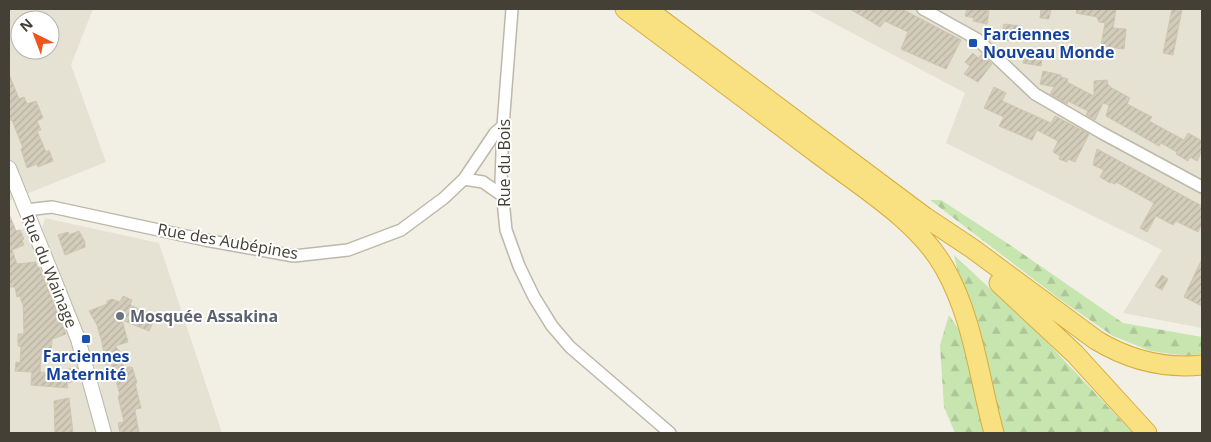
<svg xmlns="http://www.w3.org/2000/svg" width="1211" height="442" viewBox="0 0 1211 442" font-family="'Open Sans',sans-serif">
  <defs>
    <pattern id="forest-firs" width="22" height="20" patternUnits="userSpaceOnUse" patternTransform="scale(1.25)"><rect width="22" height="20" fill="#c7e5af"/><path d="M5 1l3.5 6h-7zM16 11l3.5 6h-7z" fill="#acc697"/></pattern>
    <pattern id="building-hatch" width="6" height="6" patternUnits="userSpaceOnUse" patternTransform="scale(1.25)"><rect width="6" height="6" fill="#d3ccbb"/><path d="M-1 1l2-2M0 6l6-6M5 7l2-2" fill="none" stroke="#b6b0a1"/></pattern>
  </defs>
  <rect width="100%" height="100%" fill="#f2efe5"/>
  <!-- residential -->
  <path fill="#e6e2d3" fill-rule="evenodd" d="M9 9H93L71 65 106 162 9 201ZM20 20H50V50H20Z
    M807 9H1202V328L1123 313 1162 250 946 143 965 93Z
    M45 218 159 243 222 433H109L98 375 42 228Z
    M34 224 104 433H9V235Z"/>
  <!-- forest -->
  <path fill="url(#forest-firs)" d="M930 200H941L1010 245 1123 323 1202 337V354L1187 356 1151 351 1113 336 1061 300Z
    M954 255 1044 339 1133 433H1000L992 413Z
    M949 315 959 330 990 433H955L944 407 940 345Z"/>
  <!-- building -->
  <path fill="url(#building-hatch)" stroke="#cdc5af" d="M850 9H902L961 40 946 69 901 49 908 32 885 21 880 27Z
    M967 9H978L989 11 987 24 973 21 974 18 965 16Z
    M1041 9H1051L1049 19 1040 18Z
    M1077 9H1116L1113 28 1126 29 1124 49 1101 46 1105 23 1099 22 1097 17 1076 13Z
    M1172 9H1182L1173 55 1163 53Z
    M1004 24 1020 26 1018 42 1001 39Z
    M1025 50 1043 53 1041 66 1023 63Z
    M973 53 978 58 982 54 992 64 978 82 964 74 970 66 965 62Z
    M1043 71 1061 75V77L1068 79 1067 82 1094 96V81L1107 80 1108 85H1109L1110 87 1130 98 1127 104 1152 117 1149 121 1184 140 1188 133 1202 141V151L1197 161 1190 157 1188 161 1176 154 1177 152 1161 143 1159 146 1106 116 1109 105 1103 103 1095 120 1086 115 1088 111 1068 101 1067 104 1050 94 1054 87 1040 84Z
    M9 74 19 99 24 97 27 104 36 101 43 118 37 121 41 130 37 131 46 152 49 150 53 161 38 167 37 164 27 168 21 149 23 148 12 120 11 121 9 116Z
    M994 87 1006 93 1002 101 1051 123 1055 116 1089 134 1075 162 1068 159 1067 162 1059 159 1060 156 1053 152 1058 141 1037 130 1032 140 999 126 1004 117 984 108Z
    M1097 149 1202 206V224L1198 232 1176 221 1173 225 1156 216 1147 232 1140 228 1154 203 1116 182 1115 184 1110 182V183L1100 177 1104 170 1093 165Z
    M9 214 16 231 20 230 24 239 22 240 24 245 12 250 17 264 36 262 37 268 39 267 66 334 52 339 51 355 41 354 40 372 53 373 77 367 80 380 67 383 68 388 31 385 32 372 15 371 16 362 20 363 21 347 18 346V334H24L23 303H22L20 296 17 297 15 287H9Z
    M79 231 85 242V247L65 255 58 235 68 232 69 235Z
    M1202 259V306L1184 297Z
    M1162 275 1168 279 1162 290 1155 286Z
    M123 296 132 300 130 305 156 316 149 331 122 320 128 342 115 346 119 350 124 368 132 367 137 383H135L141 408 136 409 135 411 139 433H120L118 423 124 422 118 396 120 395 111 363 106 365 102 342 97 325 89 311 107 304V301L112 299 120 302Z
    M69 398 73 433H55L54 401Z"/>
  <g fill="none" stroke-linecap="round" stroke-linejoin="round">
    <defs>
      <path id="minor" d="M512 9 503 126 501 181 506 230 519 266 534 297 552 326 570 347 670 433
        M923 9 977 39 1035 94 1102 133 1202 187
        M464 179 483 182 503 196
        M26 210 52 207 205 240 294 256 348 250 401 230 444 198 464 179 495 133 503 126"/>
      <path id="tertiary" d="M9 168 78 339 104 433"/>
      <path id="trunk" d="M625 9C690 57 754 106 818 154 860 186 918 221 944 267 973 317 979 378 994 433
        M647 9 925 217 973 249 1096 340C1129 360 1164 369 1202 365
        M999 283 1075 354 1147 433"/>
    </defs>
    <!-- minor casing -->
    <use href="#minor" stroke="#bdb8a8" stroke-width="14"/>
    <!-- tertiary casing -->
    <use href="#tertiary" stroke="#bdb8a8" stroke-width="16"/>
    <!-- trunk casing -->
    <use href="#trunk" stroke="#d6ad3b" stroke-width="21"/>
    <!-- minor -->
    <use href="#minor" stroke="#fff" stroke-width="11"/>
    <!-- tertiary -->
    <use href="#tertiary" stroke="#fff" stroke-width="14"/>
    <!-- trunk -->
    <use href="#trunk" stroke="#f9e080" stroke-width="19"/>
  </g>
  <!-- markers -->
  <g fill="#1a4fb4" stroke="#fff" stroke-width="2">
    <rect x="968" y="38" width="10" height="10" rx="2.5"/>
    <rect x="81" y="334" width="10" height="10" rx="2.5"/>
  </g>
  <circle fill="#6b7280" stroke="#fff" stroke-width="2" cx="120" cy="316" r="5"/>
  <g text-anchor="middle" stroke-width="4" stroke-linejoin="round" paint-order="stroke">
    <!-- transit labels -->
    <g font-size="16" font-weight="bold" fill="#164399" stroke="#fff" text-anchor="start">
      <text x="983" y="40">Farciennes<tspan x="983" dy="18">Nouveau Monde</tspan></text>
      <text x="86" y="362" text-anchor="middle">Farciennes<tspan x="86" dy="18">Maternité</tspan></text>
    </g>
    <!-- street labels -->
    <g font-size="16" fill="#444035" stroke="#fff">
      <text transform="translate(504 163) rotate(-90)" y="6">Rue du Bois</text>
      <text transform="translate(228 241) rotate(10)" y="6">Rue des Aubépines</text>
      <text transform="translate(50 271) rotate(68)" y="6">Rue du Wainage</text>
    </g>
    <!-- worship labels -->
    <g font-size="16" font-weight="bold" fill="#5b616d" stroke="#fff" text-anchor="start">
      <text x="130" y="322">Mosquée Assakina</text>
    </g>
  </g>
  <!-- border -->
  <rect width="1211" height="442" fill="none" stroke="#444035" stroke-width="20"/>
  <!-- north arrow -->
  <g transform="translate(35 35) rotate(318)"><circle r="24" fill="#ffffff" stroke="#b4b3ae"/>
  <path d="M0-4L9 19L0 12L-9 19Z" fill="#f1531d"/>
  <text y="-8" font-size="14" font-weight="bold" text-anchor="middle" fill="#444035">N</text>
  </g>
</svg>
